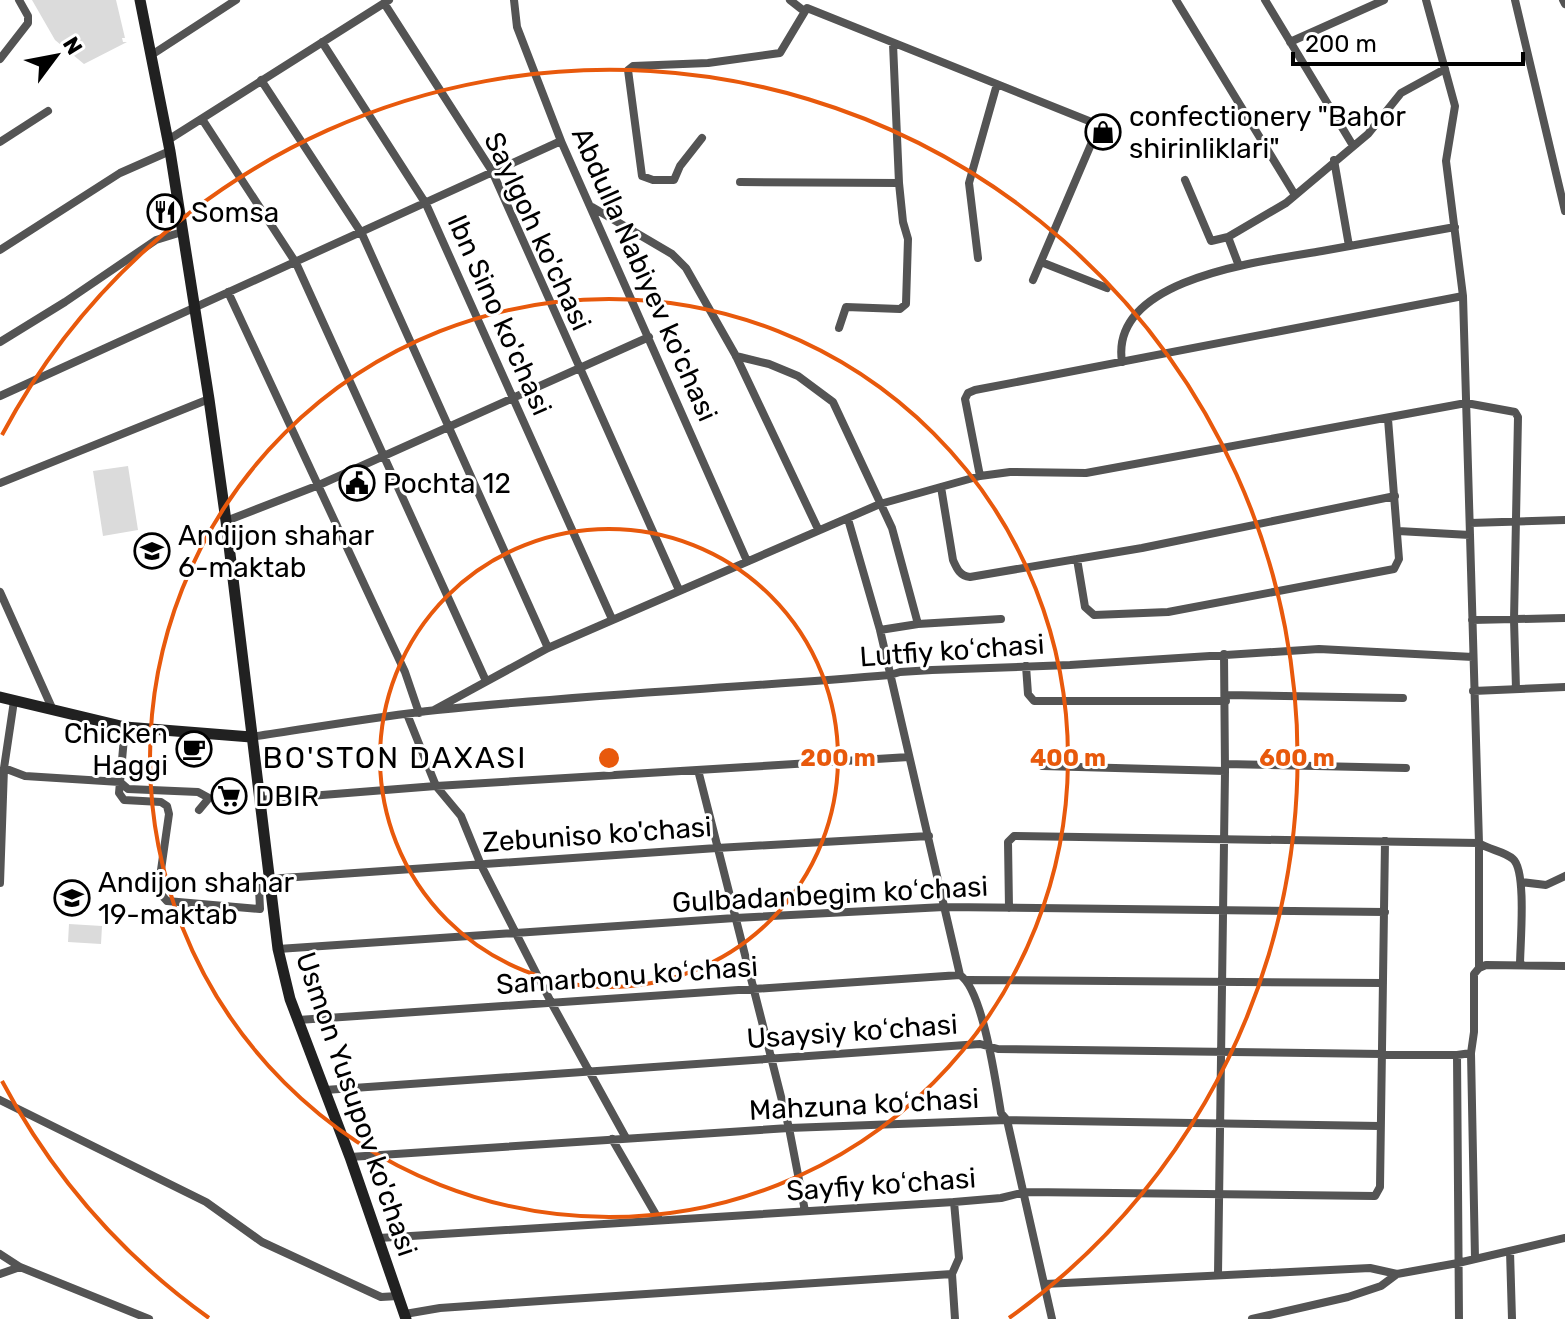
<svg xmlns="http://www.w3.org/2000/svg" width="1565" height="1319" viewBox="0 0 1565 1319" font-family="Rubik,sans-serif">
  <rect width="100%" height="100%" fill="#fff"/>
  <!-- green -->
  <path fill="#dbdbdb" d="M32 0H116L125 38H122L123 42H127L84 64 55 40Z
    M128 466 138 530 103 536 93 471Z
    M69 924 102 926 101 944 68 942Z"/>
  <g fill="none" stroke-linecap="round" stroke-linejoin="round">
    <!-- street -->
    <path stroke="#545454" stroke-width="8" d="M514 0 517 27 561 141 747 561
      M790 0 804 11
      M1176 0 1295 195
      M1265 0 1352 144
      M1515 0 1565 211
      M1563 0 1565 4
      M384 3 492 171 679 590
      M322 42 426 204 612 619
      M1290 42 1384 0
      M153 54 236 0
      M0 59 28 23V16L19 0
      M261 80 362 234 548 648
      M202 119 296 263 486 681
      M702 138 680 166 674 180H653L642 176 628 70 633 66 708 63 780 53 807 8 1089 121 1095 128V135L1033 280
      M168 140 389 0
      M0 142 48 111
      M1334 160 1349 246
      M1185 180 1211 241 1228 237 1286 203 1368 134 1401 93 1445 69
      M740 182 899 183
      M592 207 672 254 686 268 736 356 818 529
      M1228 237 1239 266
      M0 250 120 173 170 151
      M978 258 969 183 997 84
      M1041 262 1107 288
      M228 292 405 672 419 713
      M839 328 846 307 900 309 906 304 908 239 903 222 899 183 893 44
      M0 342 65 302 156 240 182 232
      M736 356 769 364 798 376 833 402 892 528 918 624
      M1122 362C1109 277 1265 261 1322 251 1366 243 1411 235 1455 227
      M0 396 561 141
      M980 476 965 399 968 393 975 390 1463 296
      M0 483 209 399
      M941 487 953 560C957 569 960 576 970 577L1142 548 1395 496
      M848 519 880 630 960 975C983 990 996 1084 1001 1113L1007 1120 1052 1319
      M226 521 319 485 649 337
      M1470 523 1565 520
      M1398 531 1470 535
      M1077 559 1085 607 1094 615 1168 612 1394 569 1399 559 1388 419
      M0 592 52 708
      M1472 620 1565 618
      M880 630 918 624 1001 619
      M1026 666 1028 694 1034 701H1226
      M1473 691 1565 687
      M1226 695 1403 698
      M434 710 548 648 880 504 980 476 1010 472 1086 473 1466 403 1515 412 1518 417 1514 620 1516 689
      M407 714 436 786 461 816 481 865 552 1004 626 1138
      M125 727 120 782 128 789 198 792 209 798 199 810
      M251 737C312 728 374 717 437 710 588 694 739 688 890 675L900 672 932 670 1070 665 1319 649 1473 657
      M1225 764 1406 768
      M1042 766 1225 771
      M4 768 25 776 120 782 119 793 124 800 161 802 167 806 169 814 158 891 167 901 260 909 259 888 247 887
      M698 770 789 1128 805 1211
      M259 800 436 786 909 757
      M1479 843C1489 850 1504 851 1513 859 1527 871 1520 945 1520 965
      M268 879 717 848 929 836
      M1521 882 1546 885 1565 876
      M0 883 4 768 14 701
      M1009 908 1008 842 1014 836 1479 843 1463 296 1446 161 1455 106 1426 0
      M278 949 735 918 944 907 1385 912
      M1479 968V843
      M967 980 1383 983
      M298 1020 960 975
      M1457 1055 1459 1319
      M325 1090 980 1044 998 1049 1457 1055 1471 1053
      M0 1100 206 1202 262 1242 381 1297 398 1296
      M612 1139 659 1220
      M350 1157 789 1128 1007 1120 1380 1126
      M954 1202 959 1258 952 1274 955 1319
      M379 1238 954 1202 1001 1198 1025 1192 1375 1196 1380 1187 1385 841
      M1510 1251 1512 1319
      M0 1254 20 1267 149 1319
      M1475 1259 1471 1053 1474 1032V974L1479 968 1486 965 1565 966
      M0 1274 20 1267
      M1218 1274 1225 771 1224 654
      M1045 1284 1370 1268 1397 1274
      M405 1314 440 1308 555 1300 952 1274
      M1252 1319 1348 1297 1381 1286 1397 1274 1458 1263 1565 1238"/>
    <!-- secondary -->
    <path stroke="#212121" stroke-width="11" d="M140 0 170 151 209 399 226 521 278 949 290 999 350 1157 406 1319
      M0 697 125 727 251 737"/>
  </g>
  <!-- distance rings -->
  <g fill="none" stroke="#e8590c" stroke-width="4">
    <circle cx="609" cy="758" r="229"/>
    <circle cx="609" cy="758" r="459"/>
    <path d="M209 1318A688 688 0 0 1 2 1081M2 435A688 688 0 1 1 1009 1318"/>
  </g>
  <!-- icons -->
  <defs>
    <symbol id="shop-ring" viewBox="-11 -11 22 22"><circle r="9.5" fill="#fff" stroke="#000" stroke-width="1.5"/><path d="M-5-2.5h2.3a2.7 3.5 0 0 1 5.4 0H5L5.5 6h-11ZM-1.5-2.5h3a1.5 2.3 0 0 0-3 0Z" fill="#000"/></symbol>
    <symbol id="restaurant-ring" viewBox="-11 -11 22 22"><circle r="9.5" fill="#fff" stroke="#000" stroke-width="1.5"/><path d="M-5-6h1v4h1v-4h1v4h1v-4h1v5L-1.5 .5V6h-2V.5L-5-1ZM5-6V6H3V1.5H1.5Q1.5-4 5-6Z" fill="#000"/></symbol>
    <symbol id="civic-ring" viewBox="-11 -11 22 22"><circle r="9.5" fill="#fff" stroke="#000" stroke-width="1.5"/><path d="M-.6-6.5H3V-4.5H.6V-3L4-1V1h2V6H-6V1h2V-1L-.6-3ZM-1.2 2.5V6h2.4V2.5Z" fill="#000"/></symbol>
    <symbol id="school-ring" viewBox="-11 -11 22 22"><circle r="9.5" fill="#fff" stroke="#000" stroke-width="1.5"/><path d="M0-5L7-2L0 1L-7-2ZM-4 1L0 2.5L4 1V4Q0 6-4 4Z" fill="#000"/></symbol>
    <symbol id="cafe-ring" viewBox="-11 -11 22 22"><circle r="9.5" fill="#fff" stroke="#000" stroke-width="1.5"/><path d="M-5.5-4.5H6V0H3Q3 3.5 0 3.5H-2.5Q-5.5 3.5-5.5 0ZM3-3.2v2h1.7v-2ZM-6 4.5H4V6H-6Z" fill="#000"/></symbol>
    <symbol id="supermarket-ring" viewBox="-11 -11 22 22"><circle r="9.5" fill="#fff" stroke="#000" stroke-width="1.5"/><path d="M-6-5.5h2.5l.6 2H6L4.5 2H-2.5L-4.4-4H-6ZM-1.5 3.2a1.3 1.3 0 1 0 .1 0ZM3 3.2a1.3 1.3 0 1 0 .1 0Z" fill="#000"/></symbol>
  </defs>
  <g fill-rule="evenodd">
    <use href="#shop-ring" x="1083" y="112" width="40" height="40"/>
    <use href="#restaurant-ring" x="145" y="192" width="40" height="40"/>
    <use href="#civic-ring" x="337" y="463" width="40" height="40"/>
    <use href="#school-ring" x="132" y="531" width="40" height="40"/>
    <use href="#cafe-ring" x="174" y="729" width="40" height="40"/>
    <use href="#supermarket-ring" x="209" y="776" width="40" height="40"/>
    <use href="#school-ring" x="52" y="878" width="40" height="40"/>
  </g>
  <g text-anchor="middle" stroke-width="6" stroke-linejoin="round" paint-order="stroke">
    <!-- poi labels -->
    <g font-size="28" fill="#000" stroke="#fff" text-anchor="start">
      <text x="1129" y="126">confectionery "Bahor<tspan x="1129" dy="32">shirinliklari"</tspan></text>
      <text x="191" y="222">Somsa</text>
      <text x="383" y="493">Pochta 12</text>
      <text x="178" y="545">Andijon shahar<tspan x="178" dy="32">6-maktab</tspan></text>
      <text x="168" y="743" text-anchor="end">Chicken<tspan x="168" dy="32">Haggi</tspan></text>
      <text x="255" y="806">DBIR</text>
      <text x="98" y="892">Andijon shahar<tspan x="98" dy="32">19-maktab</tspan></text>
    </g>
    <!-- street labels -->
    <g font-size="28" fill="#000" stroke="#fff">
      <text transform="translate(538 231) rotate(65)" y="10">Saylgoh ko'chasi</text>
      <text transform="translate(645 274) rotate(66)" y="10">Abdulla Nabiyev ko'chasi</text>
      <text transform="translate(500 315) rotate(66)" y="10">Ibn Sino ko'chasi</text>
      <text transform="translate(952 650) rotate(-4)" y="10">Lutfiy koʻchasi</text>
      <text transform="translate(597 834) rotate(-4)" y="10">Zebuniso ko'chasi</text>
      <text transform="translate(830 894) rotate(-3)" y="10">Gulbadanbegim koʻchasi</text>
      <text transform="translate(627 975) rotate(-4)" y="10">Samarbonu koʻchasi</text>
      <text transform="translate(852 1031) rotate(-4)" y="10">Usaysiy koʻchasi</text>
      <text transform="translate(357 1104) rotate(71)" y="10">Usmon Yusupov ko'chasi</text>
      <text transform="translate(864 1104) rotate(-3)" y="10">Mahzuna koʻchasi</text>
      <text transform="translate(881 1184) rotate(-4)" y="10">Sayfiy koʻchasi</text>
    </g>
    <!-- neighbourhood labels -->
    <g font-size="30" letter-spacing="2" fill="#000" stroke="#fff">
      <text x="395" y="768">BO'STON DAXASI</text>
    </g>
  </g>
  <circle cx="609" cy="758" r="12" fill="#e8590c" stroke="#fff" stroke-width="4"/>
  <g font-size="24" text-anchor="middle" font-weight="bold" fill="#e8590c" stroke="#fff" stroke-width="6" stroke-linejoin="round" paint-order="stroke">
    <text x="838" y="766">200 m</text>
    <text x="1068" y="766">400 m</text>
    <text x="1297" y="766">600 m</text>
  </g>
  <!-- north arrow -->
  <g transform="translate(56 56) rotate(58)" stroke="#ffffff" stroke-width="6" paint-order="stroke">
  <path d="M0-6L14 30L0 20L-14 30Z" fill="#000000"/>
  <text y="-12" font-size="22" font-weight="bold" text-anchor="middle" fill="#000000">N</text>
  </g>
  <!-- scale -->
  <path d="M1293 52v12h230v-12" fill="none" stroke="#000000" stroke-width="4"/>
  <text x="1305" y="52" font-size="24" fill="#000000" stroke="#ffffff" stroke-width="6" paint-order="stroke">200 m</text>
</svg>
